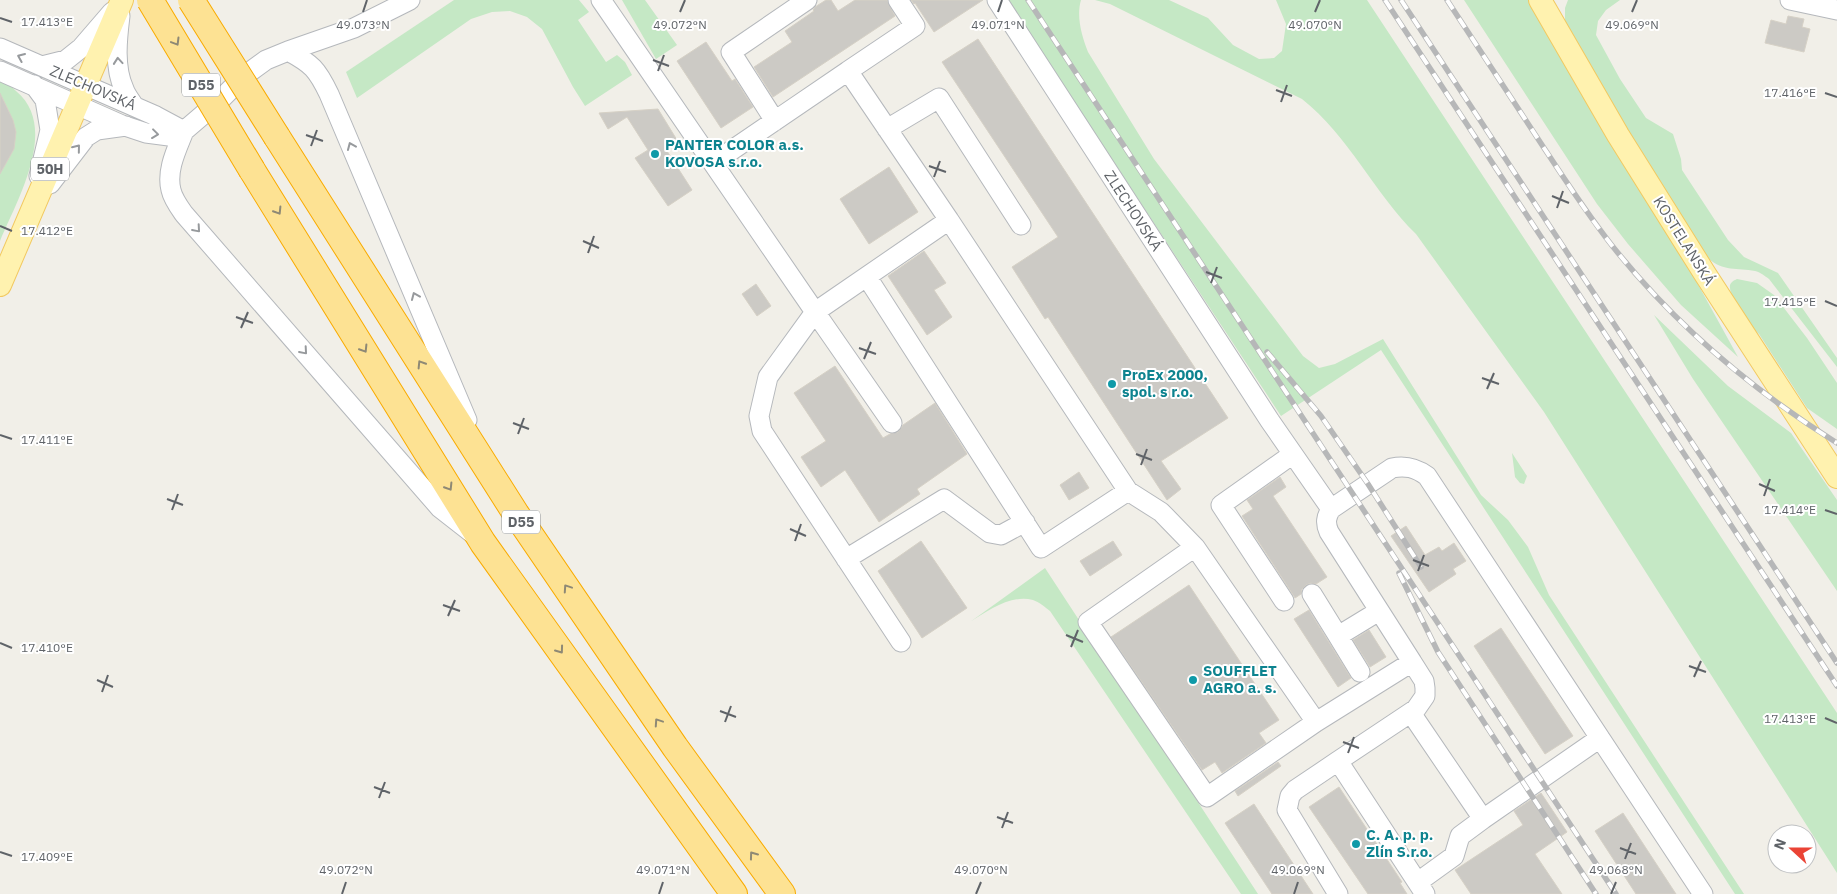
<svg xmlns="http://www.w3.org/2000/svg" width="1837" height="894" viewBox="0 0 1837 894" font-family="'IBM Plex Sans',sans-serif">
  <rect width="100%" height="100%" fill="#f1efe8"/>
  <!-- green -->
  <path fill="#c5e8c5" d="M454 0H579L589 12 578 20 606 62 617 55 625 62 632 75 585 106 573 87 542 29 527 17 510 11 492 12 471 19 357 98 346 72Z
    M622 0H645L677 45 656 59Z
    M1007 0H1081C1076 17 1082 36 1088 52L1154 159 1303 356 1319 368 1335 364 1383 339 1481 495 1508 520 1528 547 1549 595 1744 894H1735L1381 350 1281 416Z
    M1095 0H1169L1208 18 1233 45 1259 59 1274 58 1282 51 1286 24 1276 0H1367L1837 713V873L1544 412 1416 234C1374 193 1349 136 1302 99L1110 4Z
    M1464 0H1530L1684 259 1738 357 1681 305 1628 244 1597 204Z
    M1568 0H1620L1606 10 1598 21 1596 35 1620 79 1646 118 1673 134 1681 159 1682 170 1728 240 1744 257 1778 273 1837 358V367L1769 279C1765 276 1760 272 1755 271 1738 268 1722 271 1709 259L1599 85 1565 23V8Z
    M0 81C7 83 11 86 16 91 60 127 17 200 0 241Z
    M1737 279 1757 283 1774 295 1807 338 1837 383V429L1807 408 1759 334C1752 328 1730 297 1730 288 1729 283 1733 281 1737 279Z
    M1654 315 1728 386 1791 433 1837 500V591L1693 379Z
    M1512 453 1527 476 1524 484 1520 483 1515 477Z
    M1045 568 1258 894H1241L1050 611C1045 607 1039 602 1033 600 1011 594 988 611 970 622Z"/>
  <!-- building -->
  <path fill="#cccac5" stroke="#d6d1c6" d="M826 0H831L838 11 855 0H887L895 16 773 97 754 67 792 42 785 31 814 11 813 10 815 7Z
    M911 0H983L934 32 915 3 914 4Z
    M1788 16 1804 19 1802 27 1810 29 1804 52 1765 43 1771 20 1786 24Z
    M978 39 1228 418 1161 461 1181 489 1167 500 1048 317 1045 319 1012 267 1058 237 942 62Z
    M706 42 732 81 735 79 753 107 721 128 677 61Z
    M0 93 13 120 16 132 14 149 0 174Z
    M658 109 677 140 665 148 692 190 668 206 635 158 648 150 627 117 608 129 599 113Z
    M889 167 918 212 869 244 840 199Z
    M924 251 946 283 934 290 952 317 927 335 888 276Z
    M756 284 771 306 757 316 742 294Z
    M835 366 883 438 890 434 898 432 903 425 935 403 967 454 917 489 920 494 879 522 845 470 821 487 801 457 826 441 794 393Z
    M1079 472 1089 488 1069 500 1060 485Z
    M1280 477 1286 487 1273 496 1327 577 1316 584 1311 583 1306 585 1302 589 1301 594 1295 598 1242 516 1253 509 1247 500Z
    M1406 526 1425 555 1439 547 1442 551 1454 543 1466 561 1453 569 1456 574 1429 592 1391 536Z
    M921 541 967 608 922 638 878 571Z
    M1113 541 1122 555 1090 576 1080 561Z
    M1189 585 1279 720 1259 733 1266 743 1222 773 1215 762 1202 770 1111 637Z
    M1309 610 1351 678 1338 687 1294 619Z
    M1501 628 1573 736 1545 754 1474 646Z
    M1369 630 1386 657 1370 667 1353 640Z
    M1278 762 1281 766 1238 796 1235 791Z
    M1339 787 1402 882 1400 883 1407 894H1368L1309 807Z
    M1541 793 1567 832 1535 854 1562 894H1471L1455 870 1523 825 1514 811Z
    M1254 804 1313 894H1272L1225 823Z
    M1623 813 1676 894H1636L1595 831Z"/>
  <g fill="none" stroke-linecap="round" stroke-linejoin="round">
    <defs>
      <path id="minor" d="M601 0 815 312 949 220 848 71 713 163
        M997 0 1270 421 1331 509
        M1790 0 1837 10
        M120 16C117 40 114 67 124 89 126 95 131 101 134 106
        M0 48 156 116 184 131
        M288 51C312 64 317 69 329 94L467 420
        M42 66 66 60 81 48 112 12
        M0 71 122 125 146 133 169 136 184 131 219 101 244 76 266 60 288 51 354 28 410 0
        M848 71 915 26 898 0
        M34 85 45 100 50 130 39 176
        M775 121 731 52 807 0
        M887 129 939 98 1021 225
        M184 131C177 149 166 170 171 190 173 199 179 207 184 214L440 508 472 533
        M50 184 86 137 97 130 126 126
        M867 277 1041 548 1128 491 949 220
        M892 423 815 312 768 377 759 416 762 431 901 642
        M1128 491 1161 512 1195 547 1316 722 1412 662 1329 532C1325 523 1326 517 1331 509L1392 468C1406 465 1416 468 1427 476L1703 894
        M1195 547 1088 622 1207 797 1316 722
        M846 559 944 499 990 533 1001 535 1025 522
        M1312 594 1338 636 1379 611
        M1284 601 1221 505 1293 454
        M1338 636 1360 672
        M1411 713 1483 819 1600 738
        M1338 761 1416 709 1425 696V688L1424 681 1412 662
        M1418 882 1454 856 1460 836 1483 819
        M1338 894 1287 810 1290 796 1295 790 1338 761 1425 894"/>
      <path id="major" d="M1540 0 1618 135 1705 274 1837 477
        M0 285 122 0"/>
      <path id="highway" d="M277 137 516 514 675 747 782 894
        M252 170 483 543 734 894"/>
    </defs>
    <!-- minor casing -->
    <use href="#minor" stroke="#b5b8bc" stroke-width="21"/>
    <!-- major casing -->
    <use href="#major" stroke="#f2c960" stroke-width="24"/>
    <!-- highway casing -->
    <use href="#highway" stroke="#f9ab00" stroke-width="28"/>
    <!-- minor -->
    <use href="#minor" stroke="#fff" stroke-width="19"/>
    <!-- major -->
    <use href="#major" stroke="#fff2af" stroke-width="22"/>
    <!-- highway -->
    <use href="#highway" stroke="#fde293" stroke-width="26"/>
    <defs>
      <path id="rail" d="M1028 0 1616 894
        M1385 0 1837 686
        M1401 0 1837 663
        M1447 0C1479 49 1512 99 1544 148 1568 184 1591 220 1618 253 1680 329 1754 391 1837 443
        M1267 352 1321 416 1368 484 1421 567
        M1399 573 1438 652 1596 894"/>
    </defs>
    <!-- rail casing -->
    <use href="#rail" stroke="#b6b7b8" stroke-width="5.5"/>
    <!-- rail -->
    <use href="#rail" stroke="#fff" stroke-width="4" stroke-dasharray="11" stroke-linecap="butt"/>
    <defs>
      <path id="highway-bridge" d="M150 0 252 170
        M191 0 277 137"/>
    </defs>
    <!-- highway-bridge casing -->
    <use href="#highway-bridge" stroke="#f9ab00" stroke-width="28" stroke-linecap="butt"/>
    <!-- highway-bridge -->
    <use href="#highway-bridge" stroke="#fde293" stroke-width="26"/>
  </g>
  <!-- one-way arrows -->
  <defs><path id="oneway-chevron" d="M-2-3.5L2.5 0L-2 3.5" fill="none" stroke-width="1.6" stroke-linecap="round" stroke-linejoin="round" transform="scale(1.25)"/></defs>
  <g stroke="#8e8975">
    <use href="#oneway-chevron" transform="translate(176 42) rotate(59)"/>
    <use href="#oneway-chevron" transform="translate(278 211) rotate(58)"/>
    <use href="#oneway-chevron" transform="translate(364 349) rotate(58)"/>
    <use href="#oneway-chevron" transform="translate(421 364) rotate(-122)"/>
    <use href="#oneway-chevron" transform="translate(449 487) rotate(58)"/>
    <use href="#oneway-chevron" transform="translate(567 588) rotate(-124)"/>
    <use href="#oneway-chevron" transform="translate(560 650) rotate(54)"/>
    <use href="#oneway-chevron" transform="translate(658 722) rotate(-124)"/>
    <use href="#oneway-chevron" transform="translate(753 855) rotate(-126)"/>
  </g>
  <g stroke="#979a9d">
    <use href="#oneway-chevron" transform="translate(21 57) rotate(-157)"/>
    <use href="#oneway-chevron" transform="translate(118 61) rotate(-95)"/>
    <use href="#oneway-chevron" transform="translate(155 134) rotate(7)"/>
    <use href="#oneway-chevron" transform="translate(351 146) rotate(-113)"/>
    <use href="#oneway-chevron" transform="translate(77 148) rotate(-51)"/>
    <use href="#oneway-chevron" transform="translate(197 229) rotate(49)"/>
    <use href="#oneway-chevron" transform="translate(415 296) rotate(-113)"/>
    <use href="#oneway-chevron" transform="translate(304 351) rotate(49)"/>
  </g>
  <!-- ticks -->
  <path fill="none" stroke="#5f6368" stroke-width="2" d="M363 12 367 0M680 12 685 0M998 12 1002 0M1315 12 1320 0M1632 12 1637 0M0 18 12 22M653 60 669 66M658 71 664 55M1276 90 1292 96M1825 93 1837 97M1281 102 1287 85M306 135 323 141M311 146 317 130M929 166 946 172M934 177 940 161M1552 196 1569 203M1557 208 1563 191M0 226 12 231M583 241 599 248M588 253 594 236M1206 272 1222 278M1211 283 1217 267M1825 301 1837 306M236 317 253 323M241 328 248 312M859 348 876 354M864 359 871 342M1482 378 1499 384M1487 389 1494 373M513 423 529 429M518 434 524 418M0 435 12 439M1136 454 1152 460M1141 465 1147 449M1759 484 1775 491M1764 496 1770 479M167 499 183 505M172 510 178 494M1825 510 1837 514M790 529 806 536M795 541 801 524M1413 560 1429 566M1418 571 1424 555M443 605 460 611M448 616 455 600M1066 635 1083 642M0 643 12 648M1071 647 1078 630M1689 666 1706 672M1694 677 1701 661M97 680 113 687M102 692 108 675M720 711 736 717M1825 718 1837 723M725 722 731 706M1343 742 1359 748M1348 753 1354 737M374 787 390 793M379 798 385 782M997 817 1013 823M1002 828 1008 812M1620 848 1636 854M0 852 12 856M1625 859 1631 843M342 894 346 882M659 894 663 882M976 894 981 882M1294 894 1298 882M1611 894 1616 882"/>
  <!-- markers -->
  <g fill="#0f9aa8" stroke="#fff" stroke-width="2">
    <circle cx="655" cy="154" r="5"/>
    <circle cx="1112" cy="384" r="5"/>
    <circle cx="1193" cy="680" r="5"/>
    <circle cx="1356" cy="844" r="5"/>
  </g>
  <g text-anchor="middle" stroke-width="4" stroke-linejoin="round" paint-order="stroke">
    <!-- shield labels -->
    <g fill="#fff" stroke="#8f9295" stroke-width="1">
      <rect x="182" y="73.5" width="38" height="23" rx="4"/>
      <rect x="31" y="157.5" width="38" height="23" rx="4"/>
      <rect x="502" y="510.5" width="38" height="23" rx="4"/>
    </g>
    <g font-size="14" font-weight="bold" fill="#5f6368">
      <text x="201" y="90">D55</text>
      <text x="50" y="174">50H</text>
      <text x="521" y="527">D55</text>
    </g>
    <!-- street labels -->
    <g font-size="15" fill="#5f6368" stroke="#fff">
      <text transform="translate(93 88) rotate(23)" y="5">ZLECHOVSKÁ</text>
      <text transform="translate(1133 211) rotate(57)" y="5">ZLECHOVSKÁ</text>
      <text transform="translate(1684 241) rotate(58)" y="5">KOSTELANSKÁ</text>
    </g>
    <!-- culture labels -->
    <g font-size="15" font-weight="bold" fill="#0d838f" stroke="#fff" text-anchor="start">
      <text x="665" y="150">PANTER COLOR a.s.<tspan x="665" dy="17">KOVOSA s.r.o.</tspan></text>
      <text x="1122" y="380">ProEx 2000,<tspan x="1122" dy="17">spol. s r.o.</tspan></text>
      <text x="1203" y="676">SOUFFLET<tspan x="1203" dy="17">AGRO a. s.</tspan></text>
      <text x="1366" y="840">C. A. p. p.<tspan x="1366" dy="17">Zlín S.r.o.</tspan></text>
    </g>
  </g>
  <g font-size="12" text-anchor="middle" fill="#5f6368" stroke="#fff" stroke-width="4" stroke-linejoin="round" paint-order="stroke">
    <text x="47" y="26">17.413°E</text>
    <text x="680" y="29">49.072°N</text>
    <text x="1632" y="29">49.069°N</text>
    <text x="363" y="29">49.073°N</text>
    <text x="998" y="29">49.071°N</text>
    <text x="1315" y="29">49.070°N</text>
    <text x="1790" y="97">17.416°E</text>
    <text x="47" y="235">17.412°E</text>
    <text x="1790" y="306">17.415°E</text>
    <text x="47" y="444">17.411°E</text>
    <text x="1790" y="514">17.414°E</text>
    <text x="47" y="652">17.410°E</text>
    <text x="1790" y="723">17.413°E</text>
    <text x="47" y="861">17.409°E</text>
    <text x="346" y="874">49.072°N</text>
    <text x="663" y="874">49.071°N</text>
    <text x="981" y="874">49.070°N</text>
    <text x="1298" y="874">49.069°N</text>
    <text x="1616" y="874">49.068°N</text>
  </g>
  <!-- north arrow -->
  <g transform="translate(1792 849) rotate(291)"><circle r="24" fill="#ffffff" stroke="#bfc1c3"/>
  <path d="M0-4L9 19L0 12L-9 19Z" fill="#ea4335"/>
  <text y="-8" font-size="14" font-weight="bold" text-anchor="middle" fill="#5f6368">N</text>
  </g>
</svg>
